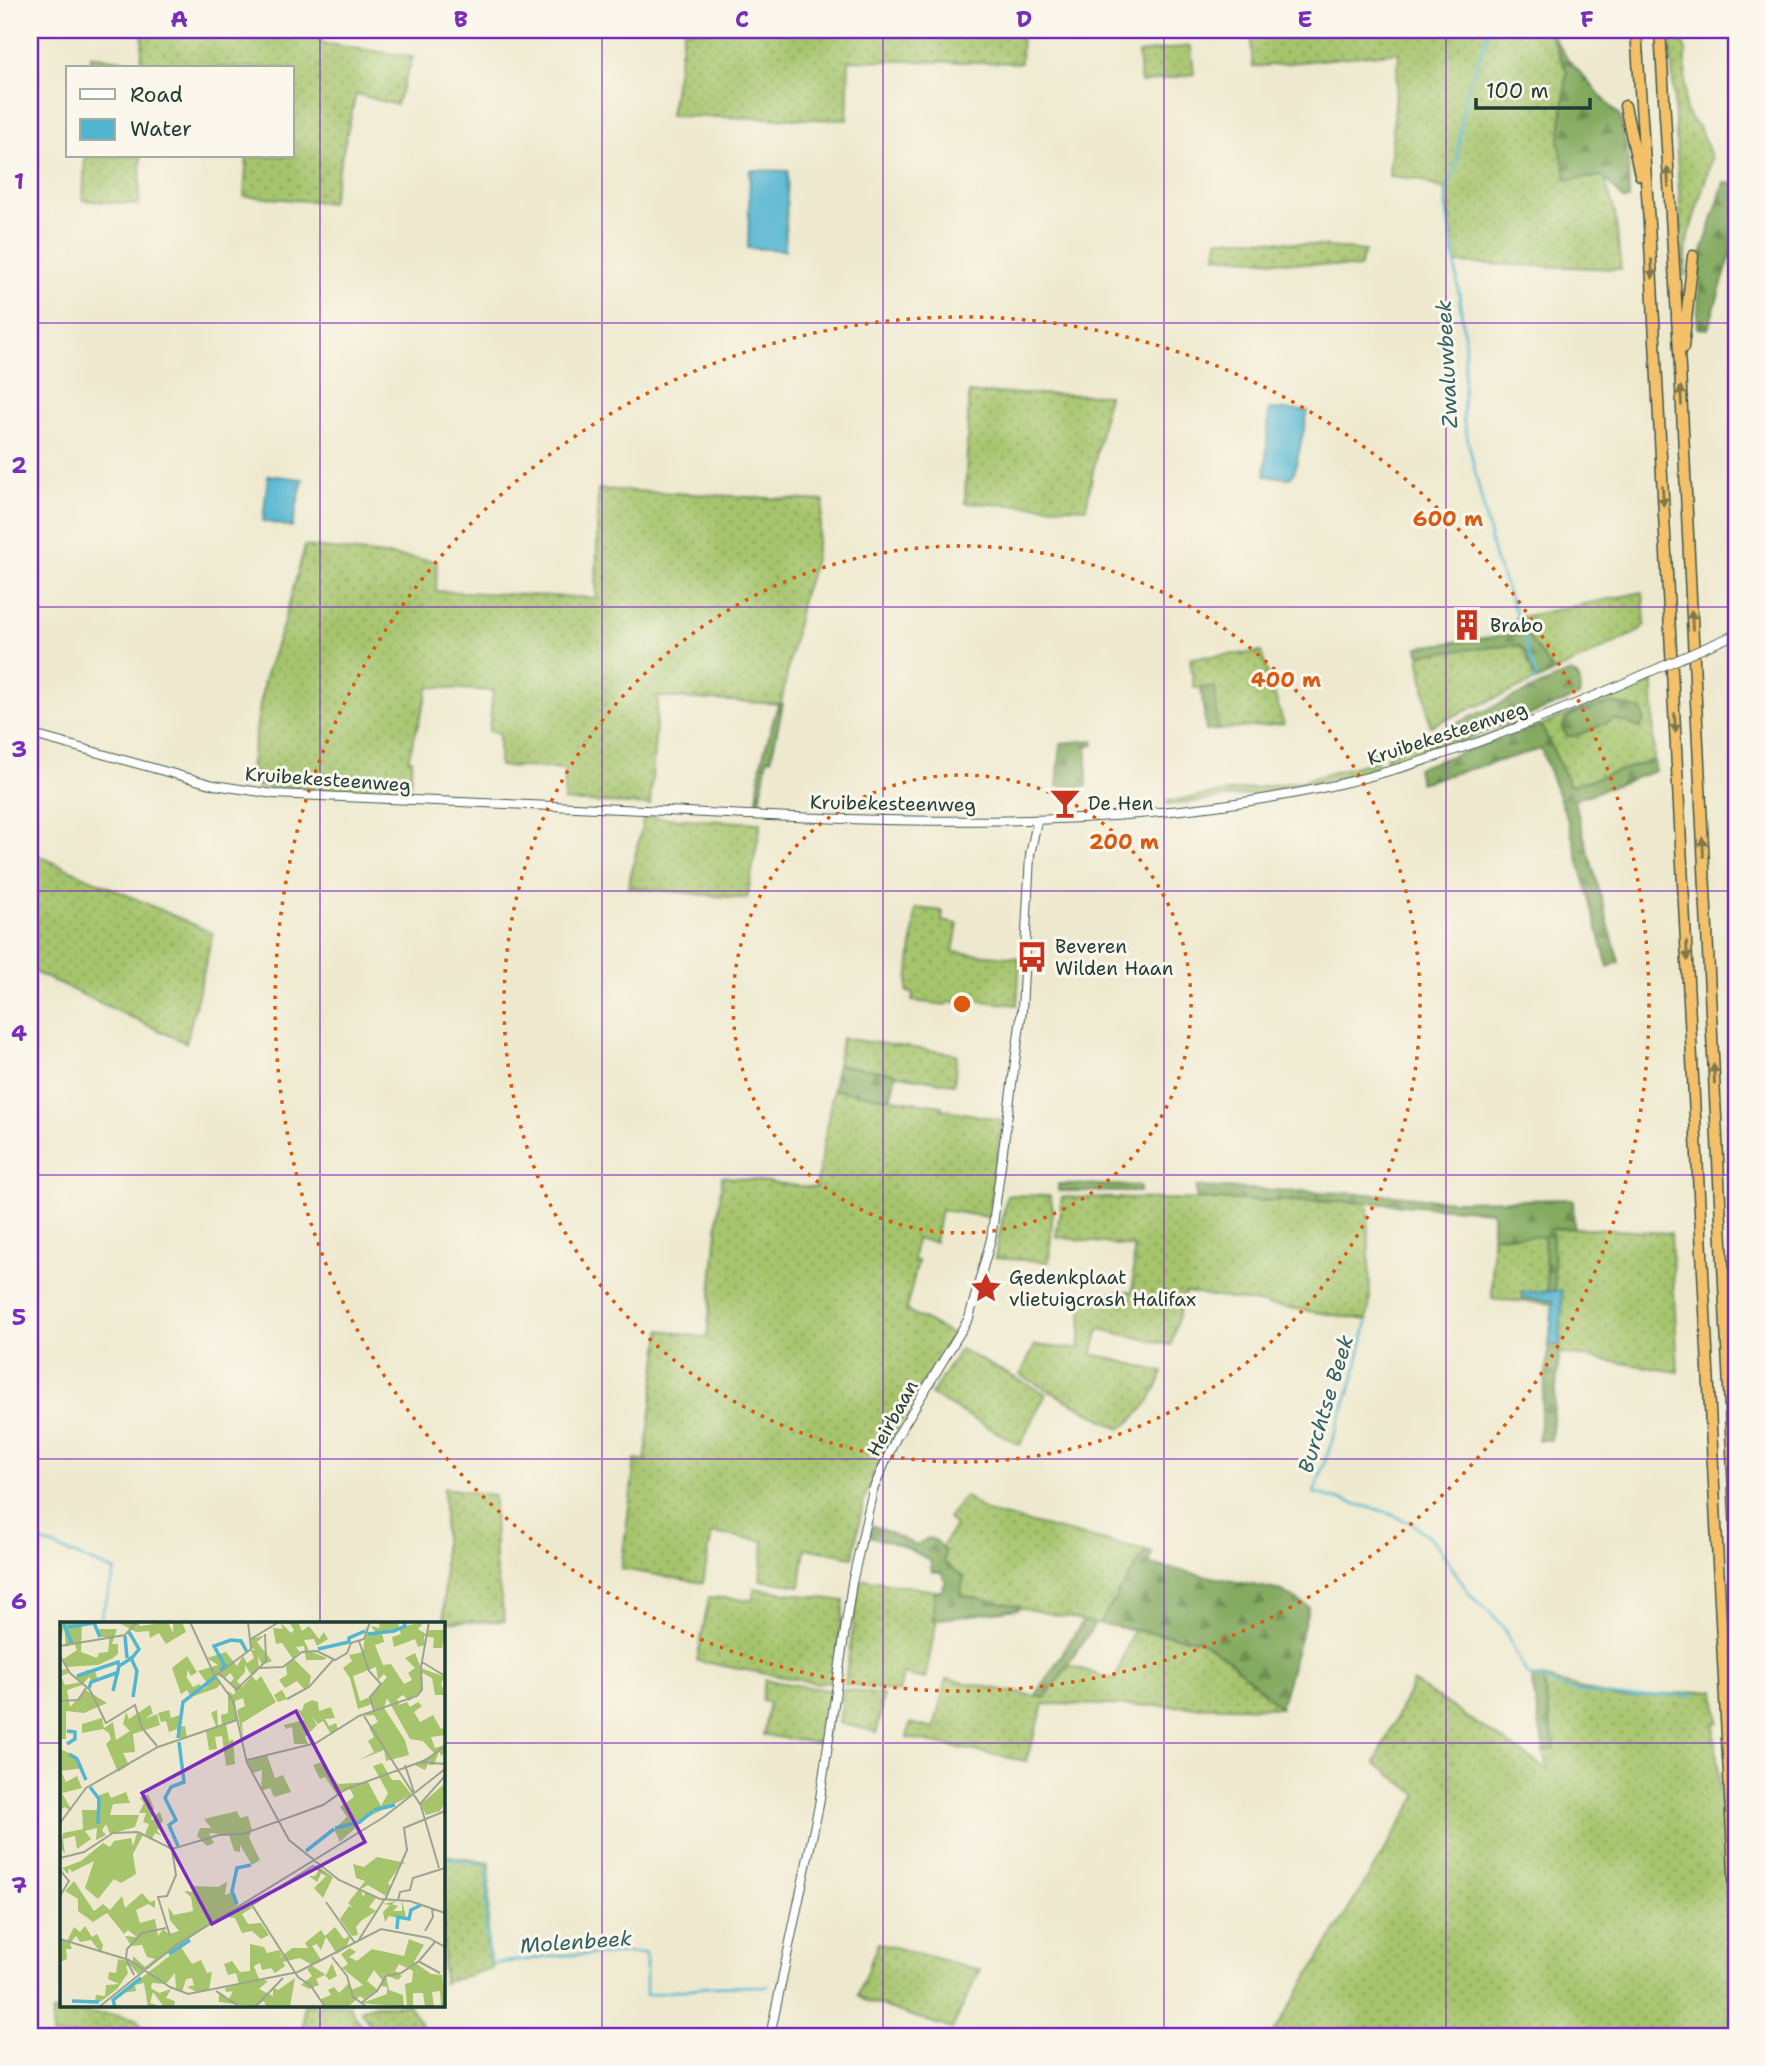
<svg xmlns="http://www.w3.org/2000/svg" width="1766" height="2066" viewBox="0 0 1766 2066" font-family="'Shantell Sans',sans-serif">
  <defs>
    <pattern id="grass-dots" width="8" height="8" patternUnits="userSpaceOnUse" patternTransform="scale(1.75)"><rect width="8" height="8" fill="#a5c46c"/><path d="M2 2h.1M6 6h.1" fill="none" stroke="#86a05a" stroke-width="1.8" stroke-linecap="round"/></pattern>
    <pattern id="forest-firs" width="22" height="20" patternUnits="userSpaceOnUse" patternTransform="scale(1.75)"><rect width="22" height="20" fill="#84aa60"/><path d="M5 1l3.5 6h-7zM16 11l3.5 6h-7z" fill="#6b8c50"/></pattern>
  </defs>
  <rect width="100%" height="100%" fill="#fbf7ec"/>
  <filter id="ink" filterUnits="userSpaceOnUse"><feTurbulence type="fractalNoise" baseFrequency=".0143" numOctaves="2"/><feDisplacementMap in="SourceGraphic" scale="14" xChannelSelector="R" yChannelSelector="G"/><feConvolveMatrix kernelMatrix="1 2 1 2 8 2 1 2 1" color-interpolation-filters="sRGB"/></filter>
  <filter id="wash" filterUnits="userSpaceOnUse"><feTurbulence type="fractalNoise" baseFrequency=".00686" numOctaves="4" result="noise"/><feDisplacementMap in="SourceGraphic" scale="28" xChannelSelector="R" yChannelSelector="G"/><feGaussianBlur stdDeviation="1.57" result="paint"/><feColorMatrix in="noise" values="0 0 0 0 0 0 0 0 0 0 0 0 0 0 0 0 0 1.4 0 .05"/><feComposite in="paint" operator="in"/></filter>
  <g filter="url(#wash)">
    <rect width="100%" height="100%" fill="#eee9ce"/>
    <!-- grass -->
    <path fill="url(#grass-dots)" stroke="#628050" stroke-width="2" fill-rule="evenodd" d="M143 30H320L321 43 413 57 396 105 356 94 331 203 244 196 247 156H292V68H90L91 56 141 63Z
      M684 30H1118L1119 32 1022 31 1021 63 849 60 847 120 670 116Z
      M1250 30H1549L1567 72 1564 111 1568 180 1604 176 1615 213 1621 269 1455 263 1445 190 1417 179 1389 176 1399 52 1253 67Z
      M1670 30H1678L1686 51 1685 111 1700 129 1712 158 1688 237 1684 278Z
      M1191 46 1194 74 1141 83 1138 53Z
      M85 156H141L139 205 83 200Z
      M1218 239H1258L1365 251 1359 268 1216 256Z
      M969 393 1108 395 1086 508 965 503Z
      M598 489 824 501 814 563 802 599 781 704 658 697 650 805 564 801 565 769 499 766V733L489 731 493 691 429 687 408 759 412 760 409 794 255 786 249 775 264 680 283 625 305 546 437 561 436 591 596 598Z
      M1643 592 1645 624 1638 632 1554 672 1532 642 1521 617Z
      M1518 645 1525 651 1534 677 1540 679 1430 726 1419 654Z
      M1261 652 1284 724 1218 730 1215 687 1194 688 1190 658Z
      M1653 681 1654 760 1570 786 1541 725ZM1613 703 1641 710 1627 722 1615 719 1576 736Z
      M1426 737 1423 742 1426 755 1392 766 1387 763 1386 757 1396 749Z
      M1377 747V765L1366 772 1263 793 1168 805 1167 801 1301 781 1372 762 1370 750Z
      M644 817 761 823 747 899 628 887Z
      M30 852 213 933 186 1043 30 970Z
      M916 908 943 911 942 921 958 924 953 952 1020 958 1017 1005 962 999 961 1003 948 1002 947 1005 912 1001 913 993 907 992Z
      M842 1038 957 1054 954 1084 837 1065Z
      M833 1090 942 1106V1109L1002 1120 989 1217 941 1210 935 1242 916 1239 913 1260 918 1261 906 1310 955 1336C920 1387 885 1440 865 1498 859 1517 857 1538 853 1557L805 1548 800 1586 760 1580 764 1541 712 1533 703 1583 621 1569 635 1460 645 1461 661 1330 707 1338 722 1176 816 1188Z
      M1007 1195 1050 1196 1053 1208 1049 1262 995 1258Z
      M1062 1197 1368 1203 1370 1301 1367 1320 1185 1292 1171 1345 1099 1329 1092 1354 1163 1372C1155 1396 1142 1415 1120 1429L1020 1375 1035 1345 1079 1349 1084 1296 1133 1291 1134 1247 1056 1237Z
      M1574 1228 1671 1233 1678 1372 1560 1353 1562 1292H1555L1552 1229Z
      M1492 1235 1544 1236 1548 1292H1522V1298L1553 1301V1304L1492 1299Z
      M960 1349 1046 1394 1020 1445 931 1395Z
      M444 1488 494 1495 495 1564 505 1621 444 1622Z
      M965 1496 987 1512 1146 1551 1099 1624 960 1595 964 1577 944 1563 942 1547 955 1525 948 1518Z
      M865 1579 935 1591 932 1619H937L925 1679 903 1674 899 1692 845 1684 859 1583Z
      M754 1588 844 1601 834 1681 816 1683 697 1661 709 1597 753 1600Z
      M1133 1630 1199 1640 1227 1658 1280 1708 1044 1704 1026 1761 907 1738 910 1723 934 1729 946 1679 1045 1698 1069 1665 1115 1680Z
      M1543 1678 1619 1699 1715 1690 1718 1722 1714 1723 1723 1829 1732 2036H1272L1418 1795 1375 1763 1413 1682 1548 1770 1544 1751 1555 1749Z
      M765 1680 834 1691 824 1744 763 1735 769 1702 762 1700Z
      M844 1689 883 1695 877 1732 839 1723Z
      M443 1855 490 1863 487 1944 492 1968 443 1983Z
      M878 1943 980 1970 952 2029 864 2000 858 1995Z
      M304 2005H349L365 2033 360 2036H310L309 2031 303 2032Z
      M376 2005H409L428 2036H377L360 2010Z
      M53 2012 119 2015 137 2019 147 2036H52Z"/>
    <!-- forest -->
    <path fill="url(#forest-firs)" stroke="#52744a" stroke-width="2" d="M1549 30 1567 58 1620 117 1628 156 1629 199 1624 200 1603 176 1567 180 1559 143 1567 72Z
      M1724 182 1736 185V238L1708 329 1697 328 1701 256Z
      M1521 616 1532 642 1554 672 1540 679 1534 678 1525 651 1518 645 1419 654 1418 647 1520 633 1515 618Z
      M1570 672C1582 676 1581 686 1579 696L1426 755C1421 748 1422 743 1426 737Z
      M1215 687 1218 730 1206 731 1201 688Z
      M1613 703 1642 710 1644 720 1640 728 1615 719 1576 736H1567L1562 729 1565 720 1577 712Z
      M778 704H783L771 759 767 758 759 810 756 809 761 763Z
      M1541 725 1570 786 1654 760 1655 771 1574 800 1619 962 1608 967 1568 821 1541 749 1420 783 1417 768Z
      M1093 740 1094 745 1087 746V787L1057 786 1061 743Z
      M837 1065 896 1073 891 1098 833 1090Z
      M1058 1184 1140 1186V1192L1058 1191Z
      M1196 1187 1396 1195 1453 1201 1573 1199 1574 1228 1552 1229 1555 1292H1548L1544 1237 1492 1235V1211L1357 1202 1196 1199Z
      M1549 1345H1560L1551 1440H1538Z
      M872 1525 916 1545 928 1538 935 1540 945 1551 944 1563 964 1577 960 1595 1019 1606 1018 1609 932 1620 935 1591H941L946 1582 941 1572H932L930 1560 900 1545 869 1536Z
      M1146 1551 1152 1552 1148 1564 1282 1591 1309 1607 1280 1708 1227 1658 1199 1640 1099 1624Z
      M1083 1621 1095 1624 1045 1698 1036 1695Z
      M1531 1677 1543 1678 1555 1749 1544 1751Z"/>
    <!-- water -->
    <path fill="#52b6d1" stroke="#387a82" stroke-width="2" d="M750 170 788 171 785 250 748 248Z
      M1269 409 1308 411 1294 474 1290 478 1265 476Z
      M268 475 303 479 292 527 263 521Z
      M1562 1291 1560 1345H1549L1553 1301 1522 1298V1292Z"/>
    <g fill="none" stroke-linecap="round" stroke-linejoin="round">
      <!-- stream -->
      <path stroke="#52b6d1" stroke-width="2.5" d="M1452 241 1446 210V191L1456 166 1464 100 1489 30
        M1453 246 1465 342 1463 418 1495 559 1520 624 1536 677 1533 682
        M1367 1322 1354 1378 1314 1493 1383 1511 1414 1524 1438 1546 1469 1593 1502 1625 1527 1675 1575 1691 1619 1697 1695 1695
        M30 1537 115 1571 99 1623
        M443 1857 488 1865 486 1929 490 1964 566 1955 646 1953V1995L707 1987 768 1986"/>
    </g>
  </g>
  <g filter="url(#ink)">
    <g fill="none" stroke-linecap="round" stroke-linejoin="round">
      <defs>
        <path id="tertiary" d="M30 734 214 785 274 794C405 800 536 805 667 811 883 822 1104 833 1317 789 1417 768 1512 731 1606 691
          M770 2036 819 1805 852 1583 873 1490 896 1438 969 1318 991 1239 1022 1010 1030 855 1037 821"/>
        <path id="motorway" d="M1636 30 1649 224 1736 1912
          M1660 30 1680 368 1736 1534
          M1625 106 1640 175
          M1683 348 1693 256"/>
      </defs>
      <!-- tertiary casing -->
      <use href="#tertiary" stroke="#3e574b" stroke-width="10"/>
      <!-- motorway casing -->
      <use href="#motorway" stroke="#3e574b" stroke-width="13"/>
      <!-- tertiary -->
      <use href="#tertiary" stroke="#fff" stroke-width="8"/>
      <!-- motorway -->
      <use href="#motorway" stroke="#f4c16a" stroke-width="10"/>
      <defs>
        <path id="tertiary-bridge" d="M1606 691 1734 635"/>
      </defs>
      <!-- tertiary-bridge casing -->
      <use href="#tertiary-bridge" stroke="#3e574b" stroke-width="10" stroke-linecap="butt"/>
      <!-- tertiary-bridge -->
      <use href="#tertiary-bridge" stroke="#fff" stroke-width="8"/>
    </g>
    <!-- one-way arrows -->
    <defs><path id="oneway-solid" d="M-6-.8H1V-3.2L6.5 0L1 3.2V.8H-6Z" transform="scale(1.75)"/></defs>
    <g fill="#7f784c">
      <use href="#oneway-solid" transform="translate(1668 177) rotate(-93)"/>
      <use href="#oneway-solid" transform="translate(1652 269) rotate(87)"/>
      <use href="#oneway-solid" transform="translate(1681 396) rotate(-93)"/>
      <use href="#oneway-solid" transform="translate(1663 496) rotate(87)"/>
      <use href="#oneway-solid" transform="translate(1692 620) rotate(-93)"/>
      <use href="#oneway-solid" transform="translate(1675 723) rotate(87)"/>
      <use href="#oneway-solid" transform="translate(1703 847) rotate(-93)"/>
      <use href="#oneway-solid" transform="translate(1687 951) rotate(87)"/>
      <use href="#oneway-solid" transform="translate(1714 1074) rotate(-93)"/>
    </g>
  </g>
  <!-- grid -->
  <path fill="none" stroke="#7b2cbf" stroke-width="2" stroke-opacity="0.55" d="M320 30V1623M602 30V2036M883 30V2036M1164 30V2036M1446 30V2036M30 323H1736M30 607H1736M30 891H1736M30 1175H1736M30 1459H1736M30 1743H61M443 1743H1736M320 2005V2036"/>
  <!-- distance rings -->
  <g fill="none" stroke="#de580e" stroke-width="3.5" stroke-dasharray="3.5 7">
    <circle cx="962" cy="1004" r="229"/>
    <circle cx="962" cy="1004" r="458"/>
    <circle cx="962" cy="1004" r="687"/>
  </g>
  <!-- icons -->
  <defs>
    <symbol id="building-bare" viewBox="-9 -9 18 18"><path d="M-4-6H4V6H1V3H-1V6H-4ZM-2.5-4.3h1.7v1.8h-1.7ZM.8-4.3h1.7v1.8H.8ZM-2.5-1h1.7V.8h-1.7ZM.8-1h1.7V.8H.8Z" fill="#c8321e" stroke="#fbf7ec" stroke-width="2.5" paint-order="stroke"/></symbol>
    <symbol id="bar-bare" viewBox="-9 -9 18 18"><path d="M-6-5H6L.8 .8V4.5H3.5V6h-7V4.5H-.8V.8Z" fill="#c8321e" stroke="#fbf7ec" stroke-width="2.5" paint-order="stroke"/></symbol>
    <symbol id="bus-bare" viewBox="-9 -9 18 18"><path d="M-5-6H5V4H4V6H2V4H-2V6H-4V4H-5ZM-3.5-4V0h7V-4ZM-3.5 1.2v1.5H-2V1.2ZM2 1.2v1.5H3.5V1.2Z" fill="#c8321e" stroke="#fbf7ec" stroke-width="2.5" paint-order="stroke"/></symbol>
    <symbol id="sight-bare" viewBox="-9 -9 18 18"><path d="M0-6L1.8-2.2L6-1.7L2.9 1.2L3.7 5.4L0 3.3L-3.7 5.4L-2.9 1.2L-6-1.7L-1.8-2.2Z" fill="#c8321e" stroke="#fbf7ec" stroke-width="2.5" paint-order="stroke"/></symbol>
  </defs>
  <g fill-rule="evenodd">
    <use href="#building-bare" x="1445" y="603" width="44" height="44"/>
    <use href="#bar-bare" x="1043" y="781" width="44" height="44"/>
    <use href="#bus-bare" x="1010" y="935" width="44" height="44"/>
    <use href="#sight-bare" x="964" y="1266" width="44" height="44"/>
  </g>
  <g text-anchor="middle" stroke-width="6" stroke-linejoin="round" paint-order="stroke">
    <!-- poi labels -->
    <g font-size="19" fill="#1f3d34" stroke="#fbf7ec" text-anchor="start">
      <text x="1490" y="632">Brabo</text>
      <text x="1088" y="810">De Hen</text>
      <text x="1055" y="953">Beveren<tspan x="1055" dy="22">Wilden Haan</tspan></text>
      <text x="1009" y="1284">Gedenkplaat<tspan x="1009" dy="22">vlietuigcrash Halifax</tspan></text>
    </g>
    <!-- street labels -->
    <g font-size="19" fill="#1f3d34" stroke="#fbf7ec">
      <text transform="translate(1447 733) rotate(-18)" y="7">Kruibekesteenweg</text>
      <text transform="translate(328 779) rotate(4)" y="7">Kruibekesteenweg</text>
      <text transform="translate(893 803) rotate(1)" y="7">Kruibekesteenweg</text>
      <text transform="translate(892 1418) rotate(-61)" y="7">Heirbaan</text>
    </g>
    <!-- water labels -->
    <g font-size="21" font-style="italic" fill="#2e6163" stroke="#fbf7ec">
      <text transform="translate(1447 364) rotate(-93)" y="7">Zwaluwbeek</text>
      <text transform="translate(1326 1404) rotate(-73)" y="7">Burchtse Beek</text>
      <text transform="translate(576 1942) rotate(-4)" y="7">Molenbeek</text>
    </g>
  </g>
  <!-- overview -->
  <g transform="translate(60 1622)">
    <rect width="385" height="385" fill="#eee9ce"/>
    <path d="M22 0 21 30 37 36 39 31 48 30 49 22V15H41L39 7H57L52 22H58V32L53 36 38 43 6 45 2 38 17 28 14 21 6 25 4 4 0 24V2ZM78 0 80 4 108 0 113 11V1L122 0 126 10 106 22 99 11 90 16 89 9 76 10 59 1ZM220 0 231 11 234 8 229 0H238L242 9 249 4 259 17 264 10 268 17 257 24 254 17 244 18 249 29 267 36 263 38H246L244 24 236 25 240 30 233 36 251 54 249 64 244 67 237 59 222 68 227 77 218 80 214 73 225 66 219 58 227 53 226 44 233 37 222 21 216 22 213 6 223 7ZM320 0H337L340 5 364 0 358 7 366 12 369 8H385L382 26H373L374 16 364 14 365 23 358 25 355 17 334 25 332 15 341 12 339 7 322 11 324 20 315 23 323 43 331 42 344 62 352 58 348 51 355 46 345 36 355 31 361 46 385 55 381 61 385 73H375L372 56 361 50 362 68 349 79 343 73 337 77 339 83 347 80 350 85 358 80 362 84 354 90 360 100 373 93 381 107 385 106V113L371 115 375 126 385 123V131L381 134 379 129 374 143H369L370 138 365 148 355 143 374 131 363 119 350 117 327 76 324 86 345 118 349 133 326 139 324 128 299 138 314 130 308 119 314 115 309 105 318 100 314 93 304 94 315 88 312 82 298 87 290 56 283 46 292 39 289 33 303 30 306 5 310 13 316 11 311 4 319 6ZM316 45 318 58 324 52 327 55 310 75 300 79 293 54ZM205 13 197 20 212 39 202 43 198 34 199 47 192 54 185 43V50L177 59 182 65 192 54 196 59 201 54 216 80 182 101 183 119 177 88 185 84 183 76 175 79 177 98 166 102 169 119 173 117 175 142 166 144 162 114 155 115 157 127 149 128 146 109 156 104 151 91 157 88 158 104 162 103 161 93 168 91V69L174 73 176 69 170 61 174 56 170 51 165 56 155 53 160 62 157 66 131 75 127 68 121 72 112 46 127 34 137 50 131 54 127 48V56L133 65 139 62 144 67 148 62 138 49 158 43 147 36 166 30 177 44 183 34 187 41 194 36 191 28H196L191 26V17ZM6 47 9 51 1 54 5 63 22 60 14 56 27 48 35 49 38 58 32 60 29 55 22 63 7 68 10 85 26 68 47 81 24 91 6 89V117H0V48ZM252 78 258 80 259 89 271 85 275 96 265 97 269 104 276 101 278 107 271 112 263 99 258 102 251 93 257 103 245 115 248 122H234L232 105 226 107 224 103 244 98 237 87 242 89 244 82ZM90 83 93 91 85 97 97 92 100 103 73 112 75 130 63 131 69 143 58 150 46 122 51 117 49 111 43 107 22 111V102L42 96 44 106 53 100 56 118 70 109 63 102 66 90 69 97ZM109 88 111 96 120 93 118 105 125 104 127 116H118L117 107 109 110 106 99 101 100 98 91ZM0 127 16 134 23 146 1 149 6 160 17 154 22 166 2 171 12 189 4 185 0 189ZM207 133 215 156 223 153 231 170 214 175 210 166 201 169 202 148 193 151 187 139ZM262 140 278 162 308 160 321 184 328 171 313 144 322 141 332 158H340L352 173 306 196 280 220 274 207 287 195 280 185 294 175 290 167 277 173 265 155 260 157 253 143ZM385 156V181L380 189 366 193 361 182 383 163ZM48 170 51 176 66 170 70 181 53 182 50 193H79L75 205 50 212 46 202 42 208 46 213 36 218 37 206 25 209 31 217 17 227 15 214 3 217 5 232 0 225 3 211 23 207 22 188H37V174ZM88 172 94 186 91 197 98 199 95 193 100 190 103 198 97 209 102 214 95 211 91 218 85 212 89 202 83 200 86 191H79L84 181 80 176ZM177 189 180 196 188 194 192 208 189 215 200 238 192 243 180 223V230L174 229 169 213 149 211 154 221 147 224 137 214 140 206H151L144 197ZM77 211 83 213 73 232 76 252 61 261 54 257 38 277 25 266 34 239 12 250 9 246 8 252 2 246 21 239 43 221 50 225 54 219 71 216 73 224ZM317 235 346 241 341 242 328 261 331 265 326 274 308 263 301 267 303 275 306 270 316 276 309 285 316 289 301 299 296 305 298 313 292 314 280 297 289 284 293 286 288 281 305 259 296 256 293 242 304 245ZM255 242 273 255 263 276 254 266 267 253 262 250 257 260 249 254H255L259 248ZM14 259 34 289 43 282 50 288 62 274 65 286 82 271 90 280 95 278V286L88 282 76 288 80 301 95 297 98 314 103 307 109 312 119 309 110 298 108 285 114 293 133 289 131 275 124 269 134 270V264L158 265 167 260 165 273 172 270 178 283 78 352 70 343 66 344 68 351 57 367 40 380 35 379 36 373 45 374 46 363 59 362 48 357 49 350 56 351 58 337 73 340V334L85 345 95 337 87 335 82 323 71 324 65 314 77 315 68 308 64 312 47 291 33 300 18 289V277L5 269ZM342 278 346 296H338L337 308V296L329 294 325 300 323 290 330 283 323 282 337 279 332 282 338 284 333 289H342ZM190 281 192 286 182 292 188 302 201 301 209 313 201 317 192 309 182 311 175 296 167 295ZM25 304 32 315 37 312 43 323 41 331 31 318 20 320 16 314 10 321 12 327H6L7 337 0 340 2 319H7L14 305 20 310ZM275 305 284 317 291 313 286 326 277 332 266 315 261 328 257 322 252 324 262 339 252 343 240 336 223 340 225 344 215 351 211 346 202 348 200 341 194 344 199 357 208 359 199 367 213 374V365L218 368 235 356 230 385 206 384 204 379 195 385 159 380V370L169 377 173 369 166 370 165 366 179 362 176 351 168 353 164 342 172 339 180 350 190 349V322L204 325 207 331 219 328 222 333 217 338 232 326H248L245 321 261 308 265 314ZM349 317 364 323 354 340 371 352 382 353 385 384 381 383 380 369 372 370 374 385 365 384 363 371H353V384L347 385 345 362 352 360 353 349 339 342 335 349 342 354 338 358 318 350 326 354 329 368 343 373 344 385 302 381 327 372V365L320 364 322 358 314 348 307 359 318 368 304 377 300 374 288 385H265L261 377 271 373 268 368 274 365 279 371 289 361 291 368 303 363 282 346 288 342 281 332 290 326 296 330 289 335 297 339 312 327 344 334ZM121 325 132 342 141 338 147 351 152 350 149 368 137 370 127 365 134 363 132 356 126 357 122 370 116 368 115 351 106 362 92 361 91 366 99 371 111 367 106 376 115 379 114 385H104L93 370 90 381 102 385H88L84 361 75 363 76 369 62 371ZM272 341 277 354 269 358 265 353 256 357 259 363 249 367 241 363 252 354 247 347 252 344 266 353Z" fill="#a5c46c" fill-rule="evenodd"/>
    <path fill="none" stroke="#52b6d1" stroke-width="3.5" d="M3 0 12 22M8 5 34 1 40 15M69 10 79 27 72 36M308 12 334 9 345 4 344 0M65 14 67 36M258 27 289 20V16L305 9M67 39 71 36 77 49 73 75M160 48 165 44 154 24 171 18 181 19 187 30M17 54 58 40 59 44M29 66 31 60 59 50M53 69 59 44 67 39M7 109 15 110V117L7 122M118 116 123 80 155 55M9 132 17 137 26 158M30 165 39 177 38 202M314 188 335 183M275 206 300 200 313 189M118 224 109 203 116 198 105 176 111 165 124 160 119 120M246 229 274 207M177 282 172 269 177 246 191 243M337 307 338 295 349 297 351 288 361 283M109 332 130 318M12 379 39 380M55 385 53 378 81 356"/>
    <path fill="none" stroke="#9ba490" stroke-width="2" d="M130 0 154 52 173 79 187 141 229 218 279 258 320 277 350 279 385 291M191 17 219 0M299 19 309 49 321 62 310 75 314 89M0 24 65 13 77 0M0 34 10 51 30 68 46 101 75 83 82 106 97 124M362 40 385 54M200 46 223 45 242 30 257 29 275 38 287 31 291 21 304 17 310 0M160 52 177 68M155 54 191 27 188 0M175 69 206 39 205 12M227 77 249 65 273 38M0 79 18 78 26 66M304 94 361 184 379 246M187 138 256 121 299 94 357 74 362 68 361 45 369 0M361 140 385 142M345 143 354 170M360 182 385 154M0 201 26 166 98 125 177 98M0 236 24 230 53 211 78 210 112 227 159 213 183 212 263 183 286 167 366 138 385 124M0 248 9 259 0 274M325 278 347 228 344 206 385 189M338 278 340 270 350 268 353 256 385 246M266 280 295 321M365 309 373 295 372 287M110 314 98 275 107 274 116 253 112 227M0 317 69 338 110 365 128 372 238 350 321 307 369 316 385 325M298 319 324 278M272 335 287 354 293 375 307 385M358 339 380 351M74 353 66 337 67 327 82 311 106 306M156 369 180 385M301 381 317 369 326 354 341 351 359 339 375 320M39 385 116 323 324 195 385 147M195 385 223 356M265 385 251 364 238 355 192 283 253 244 266 253"/>
    <path fill="#7b2cbf" fill-opacity="0.15" stroke="#7b2cbf" stroke-width="3.5" d="M236 89 305 220 152 302 82 171Z"/>
    <rect width="385" height="385" fill="none" stroke="#1f3d34" stroke-width="3.5"/>
  </g>
  <circle cx="962" cy="1004" r="10" fill="#de580e" stroke="#fbf7ec" stroke-width="3.5"/>
  <g font-size="21" text-anchor="middle" font-weight="bold" fill="#de580e" stroke="#fbf7ec" stroke-width="6" stroke-linejoin="round" paint-order="stroke">
    <text x="1448" y="526">600 m</text>
    <text x="1286" y="687">400 m</text>
    <text x="1124" y="849">200 m</text>
  </g>
  <!-- margin -->
  <rect width="1766" height="2066" fill="none" stroke="#fbf7ec" stroke-width="77"/>
  <!-- legend -->
  <rect x="66" y="66" width="228" height="91" fill="#fbf7ec" stroke="#a3ada2" stroke-width="2"/>
  <rect x="80" y="89" width="35" height="10" fill="#ffffff" stroke="#a3ada2" stroke-width="2"/>
  <text x="130" y="102" font-size="21" fill="#1f3d34">Road</text>
  <rect x="80" y="119" width="35" height="21" fill="#52b6d1" stroke="#a3ada2" stroke-width="2"/>
  <text x="130" y="136" font-size="21" fill="#1f3d34">Water</text>
  <!-- scale -->
  <path d="M1476 98v10h114v-10" fill="none" stroke="#1f3d34" stroke-width="3.5"/>
  <text x="1486" y="98" font-size="21" fill="#1f3d34" stroke="#fbf7ec" stroke-width="5" paint-order="stroke">100 m</text>
  <rect x="38" y="38" width="1690" height="1990" fill="none" stroke="#7b2cbf" stroke-width="2.5"/>
  <g font-size="23" text-anchor="middle" font-weight="bold" fill="#7b2cbf">
    <text x="179" y="27">A</text>
    <text x="461" y="27">B</text>
    <text x="742" y="27">C</text>
    <text x="1024" y="27">D</text>
    <text x="1305" y="27">E</text>
    <text x="1587" y="27">F</text>
    <text x="19" y="189">1</text>
    <text x="19" y="473">2</text>
    <text x="19" y="757">3</text>
    <text x="19" y="1041">4</text>
    <text x="19" y="1325">5</text>
    <text x="19" y="1609">6</text>
    <text x="19" y="1893">7</text>
  </g>
</svg>
